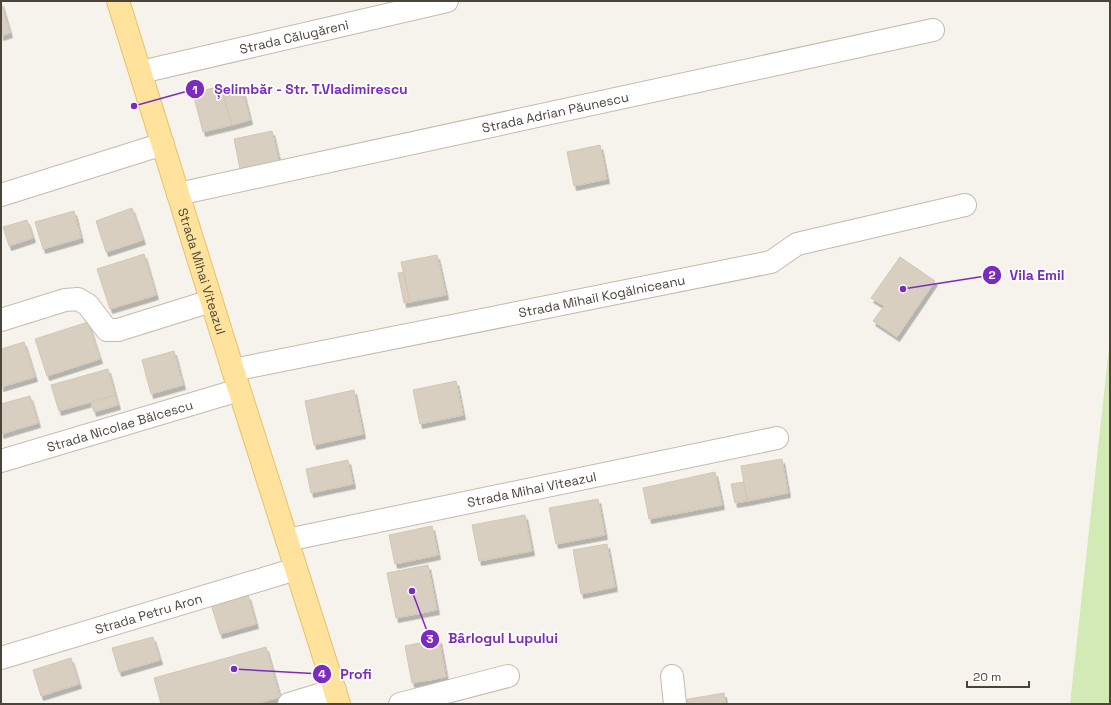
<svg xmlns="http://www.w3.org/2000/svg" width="1111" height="705" viewBox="0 0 1111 705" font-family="'Space Grotesk',sans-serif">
  <defs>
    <filter id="shadow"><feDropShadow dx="2.5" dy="4.5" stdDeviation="0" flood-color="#0004"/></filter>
  </defs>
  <rect width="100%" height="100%" fill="#f6f3ec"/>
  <!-- green -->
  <path fill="#d2eab5" d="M1110 339V704H1070Z"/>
  <!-- building -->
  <path fill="#d8cfc1" stroke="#d3c7b4" filter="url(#shadow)" d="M1 2 10 33 1 36Z
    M221 86 232 125 203 132 193 93Z
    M243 92 250 120 232 125 224 97Z
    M272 131 279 161 240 169 234 139Z
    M600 145 607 179 574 186 567 152Z
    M132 208 143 240 106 252 96 221Z
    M74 211 81 238 43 249 35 222Z
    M27 220 33 238 9 246 3 227Z
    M144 254 156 295 110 309 97 269Z
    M437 255 446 295 410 302 401 262Z
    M900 257 935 281 897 337 873 321 884 306 871 298Z
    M404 272 410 302 404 303 398 273Z
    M88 322 100 359 47 376 35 339Z
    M24 342 35 377 1 387V349Z
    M174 351 183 385 151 394 142 360Z
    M108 369 115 395 59 411 51 385Z
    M456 381 463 415 420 424 413 390Z
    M354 390 363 434 314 445 305 401Z
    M115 395 118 405 94 412 91 402Z
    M30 396 38 423 1 434V404Z
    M782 459 788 493 747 501 741 466Z
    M348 460 353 484 311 493 306 469Z
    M715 472 722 505 649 519 643 488Z
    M744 482 747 501 735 503 731 484Z
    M598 499 605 535 556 544 549 508Z
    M525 515 532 551 479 561 472 525Z
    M432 526 438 555 395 564 389 535Z
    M607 544 615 587 581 594 573 550Z
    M428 565 437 610 396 618 387 573Z
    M248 595 256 624 220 634 211 604Z
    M153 637 160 660 119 672 112 648Z
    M439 639 446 677 412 683 405 646Z
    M266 647 280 697 256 704H161L154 678Z
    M71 658 79 684 41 696 33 670Z
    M724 693 725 704H684L683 700Z"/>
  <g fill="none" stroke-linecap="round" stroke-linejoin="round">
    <defs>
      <g id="minor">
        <path id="s1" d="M141 72 447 1"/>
        <path id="s2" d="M178 194 933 30"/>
        <path d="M1 195 163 144"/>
        <path d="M1 320 65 300 78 299 88 305 107 330H118L211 301"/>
        <path id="s3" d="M233 370 771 262 797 244 965 205"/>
        <path id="s4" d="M1 461 239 390"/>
        <path id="s5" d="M287 540 777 438"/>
        <path id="s6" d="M1 658 296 569"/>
        <path d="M672 676 675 704"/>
        <path d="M289 704 335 690"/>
        <path d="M400 704 508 676"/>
      </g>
      <g id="major">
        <path id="s7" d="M118 1 233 370 339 704"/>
      </g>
    </defs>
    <!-- minor casing -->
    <use href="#minor" stroke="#c2bbae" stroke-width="24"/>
    <!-- major casing -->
    <use href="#major" stroke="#e6c16a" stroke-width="24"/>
    <!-- minor -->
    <use href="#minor" stroke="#fff" stroke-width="22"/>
    <!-- major -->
    <use href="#major" stroke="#ffe39c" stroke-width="22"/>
  </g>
  <g text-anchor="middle" stroke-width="3.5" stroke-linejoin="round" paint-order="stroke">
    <!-- street labels -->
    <g font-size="13" fill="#4b4439" stroke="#fff">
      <text dy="5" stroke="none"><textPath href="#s1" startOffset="157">Strada Călugăreni</textPath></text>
      <text dy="5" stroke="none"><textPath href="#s2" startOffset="386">Strada Adrian Păunescu</textPath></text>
      <text dy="5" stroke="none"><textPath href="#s7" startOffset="283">Strada Mihai Viteazul</textPath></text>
      <text dy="5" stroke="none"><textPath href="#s3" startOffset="376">Strada Mihail Kogălniceanu</textPath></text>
      <text dy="5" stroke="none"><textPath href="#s4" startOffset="124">Strada Nicolae Bălcescu</textPath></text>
      <text dy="5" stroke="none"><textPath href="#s5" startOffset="250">Strada Mihai Viteazul</textPath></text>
      <text dy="5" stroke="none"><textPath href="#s6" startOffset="154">Strada Petru Aron</textPath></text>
    </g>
  </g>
  <!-- callouts -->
  <path fill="none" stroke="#7b2cbf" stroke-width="1.5" d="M134 106L195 89M903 289L992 275M412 591L430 639M234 669L322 674"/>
  <g fill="#7b2cbf" stroke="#fff" stroke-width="1.5">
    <circle cx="134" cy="106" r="4"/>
    <circle cx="903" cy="289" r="4"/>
    <circle cx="412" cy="591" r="4"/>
    <circle cx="234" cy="669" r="4"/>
    <circle cx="195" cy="89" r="10"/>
    <circle cx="992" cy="275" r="10"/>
    <circle cx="430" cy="639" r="10"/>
    <circle cx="322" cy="674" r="10"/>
  </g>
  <g font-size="12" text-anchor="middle" font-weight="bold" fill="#fff">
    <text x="195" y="94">1</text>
    <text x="992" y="279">2</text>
    <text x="430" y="643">3</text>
    <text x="322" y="678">4</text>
  </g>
  <g font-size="14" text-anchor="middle" font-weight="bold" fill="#7b2cbf" stroke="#fff" stroke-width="3.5" stroke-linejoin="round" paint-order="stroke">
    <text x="311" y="94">Șelimbăr - Str. T.Vladimirescu</text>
    <text x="1037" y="280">Vila Emil</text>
    <text x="503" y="643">Bârlogul Lupului</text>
    <text x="356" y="679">Profi</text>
  </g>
  <!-- border -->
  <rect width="1111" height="705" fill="none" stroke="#4b4439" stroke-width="4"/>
  <!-- scale -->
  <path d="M967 681v6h62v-6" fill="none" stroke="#4b4439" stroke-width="2"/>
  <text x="973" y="681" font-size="12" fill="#4b4439" stroke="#ffffff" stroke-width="3" paint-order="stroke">20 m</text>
</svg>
